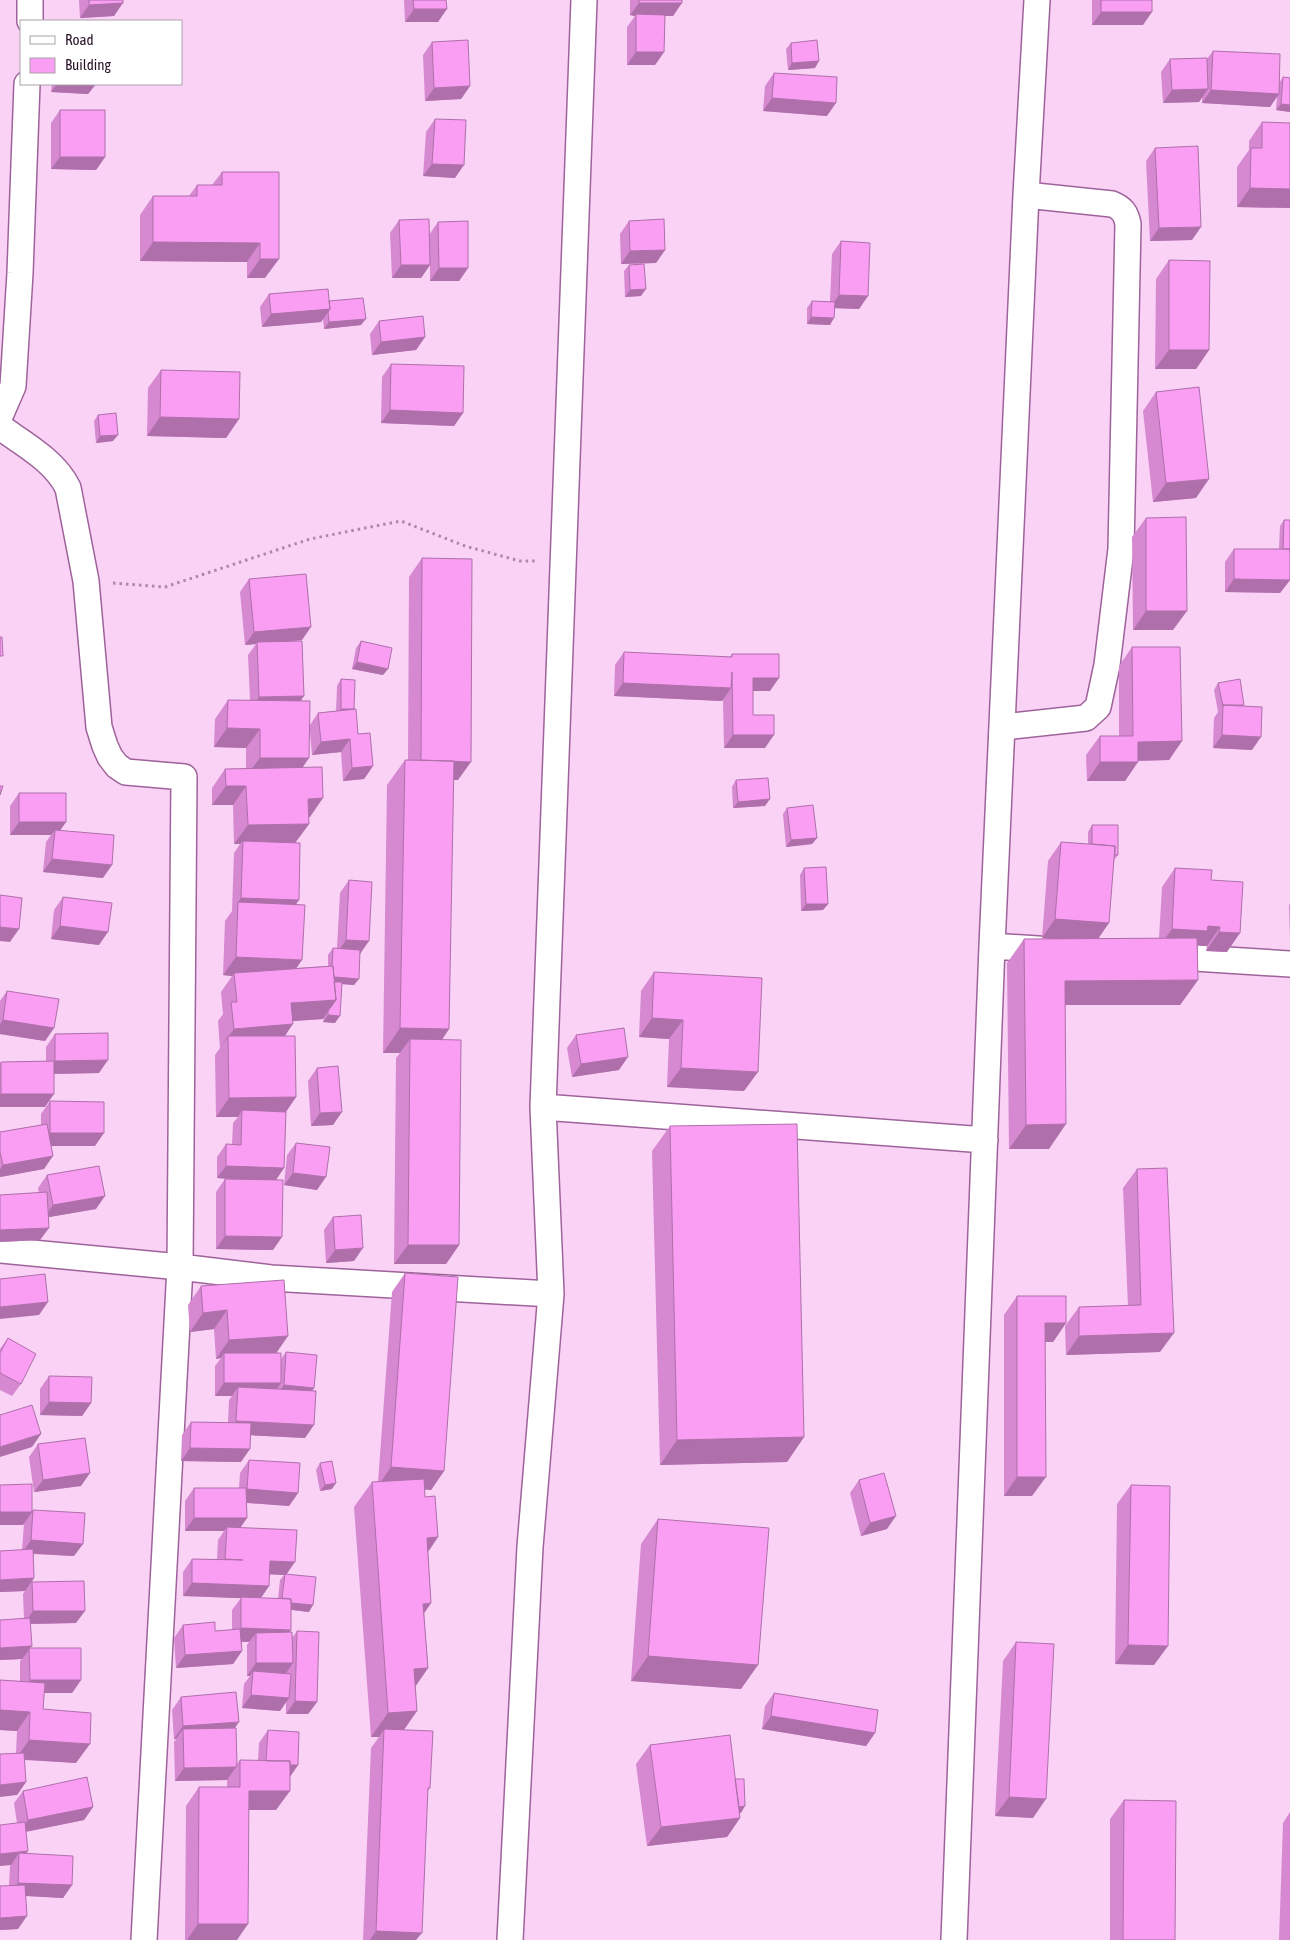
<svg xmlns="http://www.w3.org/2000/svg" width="1290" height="1940" viewBox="0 0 1290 1940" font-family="'Asap Condensed',sans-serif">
  <rect width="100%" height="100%" fill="#fad2f6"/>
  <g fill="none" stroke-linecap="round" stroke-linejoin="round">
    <defs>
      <path id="street" d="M30 21V0
        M0 416 13 386 20 273 27 84
        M0 427C24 444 55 461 68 488L86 581 99 727 105 746 110 757 117 766 126 772 184 777 180 1267 144 1940
        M1003 727 1086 718 1098 707 1107 665 1121 549 1128 224C1126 213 1122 208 1112 204L1026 195
        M992 946 1053 950
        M1163 956 1290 964
        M543 1107 985 1140
        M0 1250 180 1267 271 1278 551 1294
        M510 1940 530 1547 551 1294 543 1107 584 0
        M954 1940 992 946 1026 195 1037 0"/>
    </defs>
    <!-- street casing -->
    <use href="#street" stroke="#9e639a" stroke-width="28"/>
    <!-- path -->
    <path stroke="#ab8aa8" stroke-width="3" stroke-dasharray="2.5 4" stroke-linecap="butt" d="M113 583 165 587 310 539 401 521 465 546 520 561H538"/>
    <!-- street -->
    <use href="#street" stroke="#fff" stroke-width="25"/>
  </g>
  <!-- wall -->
  <path fill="#d688d1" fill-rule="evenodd" d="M79 0H123L114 16 80 18Z
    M404 0H446L438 22H405Z
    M630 0H682L673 16H665L664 52 655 65H627V27L635 16 630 15Z
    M1092 0H1152L1143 25H1092Z
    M432 42 470 86 461 99 425 101 423 55Z
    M791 43 815 68 788 70 786 49Z
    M1213 51 1279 83 1283 77 1290 78V112L1276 110 1277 96 1270 107 1202 103V96L1199 102 1163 103 1161 72 1170 59H1207Z
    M774 73 827 116 763 111 765 86Z
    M52 84H96L88 94 51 92Z
    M60 110 105 157 96 170 51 169V123Z
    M435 119 455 178 423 176 426 132Z
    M1262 122 1290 208 1237 207V167L1249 150V141Z
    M1155 148 1192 240 1150 241 1146 161Z
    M222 172H279L265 278H247V262L140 261V215L153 196H189L197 185H212Z
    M399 220 429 235 438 222 468 268 459 281H430V265L421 278H392L390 233Z
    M629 221 665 250 656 263 621 264 620 234Z
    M841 241 868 296 859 309 834 308 830 325 807 324V308L812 301 830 302 832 254Z
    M1169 260 1209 350 1196 369H1155L1156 279Z
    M629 265 641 296 625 297 624 271Z
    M269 294 329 301 361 325 324 329 323 319 321 322 262 327 260 307Z
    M379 321 425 337 416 350 372 355 370 334Z
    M391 364 463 413 454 426 381 423 382 377Z
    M161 370 239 419 226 438 147 436 148 388Z
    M1156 392 1196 498 1153 502 1143 411Z
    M98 415 113 441 96 443 94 421Z
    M1146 518 1173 630H1133L1132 537Z
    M1284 520 1290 580 1280 593 1225 592V562L1234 549H1279L1280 526Z
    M422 558 458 780H453L449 1029 442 1040 459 1245 446 1264H394L396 1058 400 1053H383L387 785 405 760H408L409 577Z
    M249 579 302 640 282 642 310 725 318 713 336 711 337 686 341 679 354 709 358 734 373 766 364 779 343 781 341 752 312 755 310 732 303 767 310 817 308 818 309 824 295 843 296 968 328 966V955L333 948H337L340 893 349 880 360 954 354 985 341 984 335 1023 323 1022 324 1017 323 1019 293 1021 285 1036 296 1097 286 1112 284 1168 276 1180 273 1250 216 1249V1192L225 1179 217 1178V1157L226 1144 232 1145 233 1123 238 1117H216L215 1055 220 1048 218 1021 223 1014 221 992 232 976 223 975 225 921 232 911 234 853 240 844H234L233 805H212V788L225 769H246V748L214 747 215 719 228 700H250L248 655 256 644 245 645 240 592Z
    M361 641 383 675 352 669 356 648Z
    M1132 647 1182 741 1169 760 1138 761 1125 781H1087L1086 755 1100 736H1119V666Z
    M624 652 730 657 732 654 770 691H753V715L765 748H724L723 699 722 701 614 696 615 665Z
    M1218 683 1244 706 1252 750 1213 748 1214 718 1218 712 1214 690Z
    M736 780 765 806 733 808 732 787Z
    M19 793 66 822 60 830 103 878 43 872 46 842 51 835H10V806Z
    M787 808 817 838 812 844 786 847 783 814Z
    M1092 825 1118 855 1114 860 1099 938H1159L1162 887 1175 868 1211 880 1227 952 1206 951 1207 946 1198 945V980L1180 1005H1065L1049 1149H1009L1007 963 1024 939H1047L1042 938 1048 861 1061 842 1088 844V832Z
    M804 868 828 904 823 910 801 911 800 875Z
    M63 897 99 945 51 939 54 910Z
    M1290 904V941L1289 905Z
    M654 972 744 1091 667 1087 669 1039 639 1037 641 991Z
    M7 991 54 1028 45 1041 0 1034V1001Z
    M55 1034 99 1073 54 1074 45 1107H0V1063L1 1062 46 1061V1047Z
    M576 1035 619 1070 572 1077 567 1048Z
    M317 1068 333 1125 311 1126 308 1081Z
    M50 1101 95 1146H51L44 1169 0 1177V1132L41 1125V1114Z
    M670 1126 804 1437 787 1462 660 1465 652 1151Z
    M296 1143 317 1190 284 1185 287 1155Z
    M1137 1169 1160 1352 1066 1355 1065 1326 1079 1307 1128 1306 1123 1188Z
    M47 1175 96 1209 48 1217 40 1240 0 1242V1195L39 1193 38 1188Z
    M333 1217 354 1261 326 1263 324 1230Z
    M405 1273 444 1471 431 1490 425 1489V1497L438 1537 428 1552 431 1603 424 1613 428 1668 415 1686 417 1711 404 1730 430 1788 427 1792 416 1940H363L371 1748 379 1737H371L354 1507 372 1482H378L392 1292Z
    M201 1286 281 1359 286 1352 314 1388 312 1391 305 1438 250 1435 241 1462 181 1461 182 1435 191 1422 228 1423 229 1400 232 1396H215V1366L221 1358 216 1359 214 1329 190 1332 188 1305Z
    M1017 1296 1066 1323 1053 1342H1045L1032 1496H1004V1315Z
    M8 1338 21 1384 12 1396 0 1390V1349Z
    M49 1376 91 1403 82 1416 40 1415V1389Z
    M38 1444 81 1486 34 1492 29 1457Z
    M249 1460 298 1493 289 1506 247 1503V1518L240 1528 287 1574 309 1612 291 1610V1630L289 1632 292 1638 297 1631 317 1702 308 1714H286V1702L280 1711 242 1708 244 1684 250 1676H247V1645L249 1642H242V1651L233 1664 176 1668 174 1638 183 1625 215 1631 232 1630V1610L241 1598 183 1596V1572L192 1559H217L218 1540 224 1531H185V1501L194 1488H239L240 1473ZM269 1574 284 1575 280 1580 278 1598H261L269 1586Z
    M320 1463 332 1489 320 1491 316 1470Z
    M859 1480 887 1529 861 1536 850 1493Z
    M0 1485 32 1511 33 1510 74 1556 33 1554 34 1578 32 1582 76 1623 30 1624V1648L81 1680 72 1693H44L43 1709 76 1763 24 1760 26 1782 17 1795 16 1753 17 1731 0 1730V1680L20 1681V1661L22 1659 0 1660V1620L24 1619 23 1594 25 1591 0 1592V1551L22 1550 24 1523 23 1525H0Z
    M1131 1485 1154 1665 1115 1664 1117 1504Z
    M658 1519 741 1689 631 1681 641 1544Z
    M1016 1642 1033 1818 995 1816 1003 1661Z
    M774 1693 875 1733 866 1746 762 1729 765 1706Z
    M181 1697 235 1728 237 1764 240 1760 258 1761 259 1743 268 1730 298 1765 290 1777 276 1810H249L237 1940H185L186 1806 199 1787H227V1780L175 1781 174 1742 176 1739H174L172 1710Z
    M650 1745 735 1779 741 1813H740V1818L727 1837 647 1846 636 1764Z
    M23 1791 93 1807 84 1820 26 1832V1854L72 1885 63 1898 26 1896 18 1929 0 1930V1886H9L10 1866 11 1865 17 1823 14 1803Z
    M1124 1800 1175 1940H1110V1819Z
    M1290 1812V1940H1279L1283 1823Z"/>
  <!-- shaded-wall -->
  <path fill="#ae6faa" d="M123 3 114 16 80 18 89 5Z
    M639 3H682L673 16H636V14L635 16 630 15Z
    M414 9H447L438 22H405Z
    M1101 12H1152L1143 25H1092Z
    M636 52H664L655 65H627Z
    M819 61 815 68 788 70 792 63Z
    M57 84H96L88 94 51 92Z
    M470 86 461 99 425 101 434 88Z
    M1208 89 1199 102 1163 103 1172 90Z
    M1211 90 1279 94 1270 107 1202 103Z
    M772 98 836 103 827 116 763 111Z
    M1281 104 1290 105V112L1276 110Z
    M60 157H105L96 170 51 169Z
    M432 164 464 165 455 178 423 176Z
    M1250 188 1290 189V208L1237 207Z
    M1201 227 1192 240 1150 241 1159 228Z
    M153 242 260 243 247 262 140 261Z
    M665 250 656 263 621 264 630 251Z
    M260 259H279L265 278H247Z
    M401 265H430L421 278H392Z
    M439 268H468L459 281H430Z
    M646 289 641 296 625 297 630 290Z
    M839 295 868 296 859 309 830 308Z
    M330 309 321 322 262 327 271 314Z
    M811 317 834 318 830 325 807 324Z
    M366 319 361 325 324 329 329 322Z
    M425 337 416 350 372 355 381 342Z
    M1169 350H1209L1196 369H1155Z
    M390 410 463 413 454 426 381 423Z
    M160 417 239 419 226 438 147 436Z
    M118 435 113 441 96 443 100 436Z
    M1209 479 1196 498 1153 502 1166 483Z
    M1234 579 1290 580 1280 593 1225 592Z
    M1146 611H1187L1173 630H1133Z
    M311 627 302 640 257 644V642L256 644 245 645 254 632Z
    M357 662 388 669 383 675 352 669Z
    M753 678H779L770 691H744Z
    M623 683 731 688 722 701 614 696Z
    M304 696 295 709 250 710 259 697Z
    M341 709H354L336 715Z
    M227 728 260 729 246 748 214 747Z
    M733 735H774L765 748H724Z
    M1222 735 1261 737 1252 750 1213 748Z
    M350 739 341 752 312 755 321 742Z
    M1182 741 1169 760 1125 761 1138 742Z
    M260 758H309L296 777 246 776Z
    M421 761 471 762 458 780H408Z
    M1100 762H1138L1125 781H1087Z
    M373 766 364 779 343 781 352 768Z
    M226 786H246L233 805H212Z
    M323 798 310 817 294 818 308 799Z
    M770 799 765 806 733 808 738 802Z
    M19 822H66L57 835 55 830 51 835H10Z
    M309 824 295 843 243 841 240 844H234L248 825Z
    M817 838 812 844 786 847 791 840Z
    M52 859 112 865 103 878 43 872Z
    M241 898 299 900 290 913 238 902 232 911Z
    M806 904H828L823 910 801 911Z
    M1055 919 1109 923 1096 942 1042 938Z
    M60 926 108 932 99 945 51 939Z
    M1208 926 1220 927 1207 946 1198 945 1158 948 1172 929Z
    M0 927 19 929 10 942 0 941Z
    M1219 932 1240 933 1227 952 1206 951Z
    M346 940 369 941 360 954 337 953Z
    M236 957 302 960 289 979 234 973 232 976 223 975Z
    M331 977 359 979 354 985 330 983Z
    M1198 980 1180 1005H1048L1065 981Z
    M336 1000 323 1019 278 1022 291 1003Z
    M328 1015 340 1016 335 1023 323 1022Z
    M652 1018 683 1020 669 1039 639 1037Z
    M3 1020 54 1028 45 1041 0 1034V1024Z
    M293 1024 280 1043 228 1036 220 1048 234 1029Z
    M400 1028 449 1029 432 1054 410 1039 400 1053H383Z
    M628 1057 619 1070 572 1077 581 1064Z
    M108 1060 99 1073 46 1074 55 1061Z
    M681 1068 758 1072 744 1091 667 1087Z
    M1 1094H54L45 1107H0V1095Z
    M296 1097 283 1116 242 1110 238 1117H216L229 1098Z
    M342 1112 333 1125 311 1126 320 1113Z
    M1066 1124 1049 1149H1009L1026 1125Z
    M50 1133H104L95 1146H41Z
    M53 1156 44 1169 0 1177V1169L3 1165Z
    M226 1166 284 1168 275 1181 217 1178Z
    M293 1173 326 1177 317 1190 284 1185Z
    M105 1196 96 1209 44 1218 53 1205Z
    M49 1228 40 1240 0 1242V1230Z
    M225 1236 282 1237 273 1250 216 1249Z
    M408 1245H459L446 1264H394Z
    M363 1248 354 1261 326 1263 335 1250Z
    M48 1302 39 1315 0 1319V1307Z
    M227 1310 214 1329 190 1332 203 1313Z
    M1045 1323H1066L1053 1342H1032Z
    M1174 1333 1160 1352 1066 1355 1079 1336Z
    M288 1336 275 1355 224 1353 221 1358 216 1359 229 1340Z
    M224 1383H281L272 1396 238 1387 232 1396H215Z
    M284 1385 314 1388 305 1401 275 1398Z
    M49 1402 91 1403 82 1416 40 1415Z
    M236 1421 314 1425 305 1438 227 1434Z
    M41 1434 32 1447 0 1457V1447Z
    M804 1437 787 1462 660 1465 677 1440Z
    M190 1448 250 1449 241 1462 181 1461Z
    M391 1467 444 1471 431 1490 378 1486Z
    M90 1473 81 1486 34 1492 43 1480Z
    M1017 1477H1046L1032 1496H1004Z
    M336 1483 332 1489 320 1491 325 1485Z
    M247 1489 298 1493 289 1506 238 1502Z
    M0 1512H32L23 1525H0Z
    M896 1516 887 1529 861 1536 870 1523Z
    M194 1518H247L238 1531 227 1527 224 1531H185Z
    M438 1537 421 1562 427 1538Z
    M31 1540 83 1544 74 1556 22 1553Z
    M270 1561 295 1562 286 1575 285 1574 284 1575 261 1574Z
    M34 1578 25 1591 0 1592V1580Z
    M192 1583 269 1586 260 1599 183 1596Z
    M282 1602 313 1605 309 1612 277 1608Z
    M431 1603 414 1628 423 1604Z
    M33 1611H85L76 1623 24 1624Z
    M241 1628 291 1630 282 1643 256 1633 249 1642 232 1641Z
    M1128 1645 1168 1646 1154 1665 1115 1664Z
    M32 1646 22 1659 0 1660V1648Z
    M242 1651 233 1664 176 1668 185 1655Z
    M648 1656 758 1665 741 1689 631 1681Z
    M256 1663H293L284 1676 253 1671 250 1676H247Z
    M428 1668 411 1693 414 1669Z
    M30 1680H81L72 1693H21Z
    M251 1695 289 1698 280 1711 242 1708Z
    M295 1701 317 1702 308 1714H286Z
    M0 1710 30 1712 17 1731 0 1730Z
    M417 1711 400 1735 384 1729 379 1737H371L388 1713Z
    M771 1716 875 1733 866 1746 762 1729Z
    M239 1722 230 1735 183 1729 176 1739H174L183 1726Z
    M29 1740 90 1744 76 1763 16 1759Z
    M266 1763 298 1765 289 1778Z
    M236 1767 227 1780 175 1781 184 1768Z
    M26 1782 17 1795 0 1797V1785Z
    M249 1791H290L276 1810H236Z
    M1009 1797 1046 1799 1033 1818 995 1816Z
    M745 1806 741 1813 724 1814 729 1807Z
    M93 1807 84 1820 19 1833 28 1820Z
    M740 1818 727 1837 647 1846 661 1827Z
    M28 1851 19 1864V1853L11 1865 0 1866V1854Z
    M18 1883 72 1885 63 1898 9 1895Z
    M27 1916 18 1929 0 1930V1918Z
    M198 1924H248L237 1940H187Z
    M376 1931 422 1933 416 1940H370Z"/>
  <!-- building -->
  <path fill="#f99ef3" stroke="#ae6faa" d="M89 0H123V3L89 5Z
    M413 0H446L447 9H414Z
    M639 0H682V3H639Z
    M1101 0H1152V12H1101Z
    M636 14 665 15 664 52H636Z
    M468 40 470 86 434 88 432 42Z
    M817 40 819 61 792 63 791 43Z
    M1213 51 1280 54 1279 94 1211 90Z
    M1207 58 1208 89 1172 90 1170 59Z
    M774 73 837 77 836 103 772 98Z
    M1283 77 1290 78V105L1281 104Z
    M60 110H105V157H60Z
    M435 119 466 120 464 165 432 164Z
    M1262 122 1290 123V189L1250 188 1251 148H1262Z
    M1198 146 1201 227 1159 228 1155 148Z
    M222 172H279V259H260V243L153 242V196H197V185H222Z
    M429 219 430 265H401L399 220Z
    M664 219 665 250 630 251 629 221Z
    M468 221V268H439L438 222Z
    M841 241 870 243 868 296 839 295Z
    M1169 260 1210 261 1209 350H1169Z
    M644 264 646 289 630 290 629 265Z
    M328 289 330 309 271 314 269 294Z
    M363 298 366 319 329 322 328 312 330 309 329 301Z
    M812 301 835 302 834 318 811 317Z
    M423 316 425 337 381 342 379 321Z
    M391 364 464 366 463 413 390 410Z
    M161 370 240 372 239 419 160 417Z
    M1199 387 1209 479 1166 483 1156 392Z
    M116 413 118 435 100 436 98 415Z
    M1186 517 1187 611H1146V518Z
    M1284 520H1290V552V549H1283Z
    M1234 549H1290V580L1234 579Z
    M422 558 472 559 471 762 421 760Z
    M306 574 311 627 254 632 249 579Z
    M0 637H2L3 656H0Z
    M302 641 304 696 259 697 257 642Z
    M361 641 392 648 388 669 357 662Z
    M1132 647H1180L1182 741 1138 742V762H1100V736H1133Z
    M624 652 732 657V654H779V678H753V715H774V735H733L732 672 731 688 623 683Z
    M341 679 355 680 354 709H341Z
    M1240 679 1244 705H1223V706L1218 683Z
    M228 700 310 701 309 758H260V729L227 728Z
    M1223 705 1262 707 1261 737 1222 735Z
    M356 709 358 734 370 733 373 766 352 768 350 739 321 742 318 713Z
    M405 760 454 761 449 1029 400 1028Z
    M322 767 323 798 308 799 309 824 248 825 246 786H226L225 769Z
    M768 778 770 799 738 802 736 780Z
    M0 786H3L0 795Z
    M19 793H66V822H19Z
    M813 805 817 838 791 840 787 808Z
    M1092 825H1118V855H1115V846L1092 844Z
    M55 830 114 835 112 865 52 859Z
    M243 841 300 843 299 900 241 898Z
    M1061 842 1115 846 1109 923 1055 919Z
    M826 867 828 904H806L804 868Z
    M1175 868 1212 870 1211 880 1243 882 1240 933 1219 932 1220 927 1208 926 1207 931 1172 929Z
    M349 880 372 882 369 941 346 940Z
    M0 895 22 898 19 929 0 927Z
    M63 897 112 903 108 932 60 926Z
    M238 902 305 905 302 960 236 957Z
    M1197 938 1198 980 1065 981 1066 1124 1026 1125 1024 939Z
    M333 948 360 950 359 979 334 977 333 966H332Z
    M333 966 336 1000 291 1003 293 1024 234 1029 231 1002H237L234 973Z
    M654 972 762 978 758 1072 681 1068 683 1020 652 1018Z
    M334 982H342L340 1016 328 1015V1011L336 1000Z
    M7 991 59 999 54 1028 3 1020Z
    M624 1028 628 1057 581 1064 576 1035Z
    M108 1033V1060L55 1061V1034Z
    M228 1036H295L296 1097 229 1098Z
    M410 1039 461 1040 459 1245H408Z
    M54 1061V1094H1V1062Z
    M338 1066 342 1112 320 1113 317 1068Z
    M50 1101 104 1102V1133H50Z
    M242 1110 286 1112 284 1168 226 1166V1144L241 1145Z
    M47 1124 53 1156 3 1165 0 1152V1132Z
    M797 1124 804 1437 677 1440 670 1126Z
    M296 1143 330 1147 326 1177 293 1173Z
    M99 1166 105 1196 53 1205 47 1175Z
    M1167 1168 1174 1333 1079 1336V1307L1141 1305 1137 1169Z
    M225 1179 283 1180 282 1237 225 1236Z
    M47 1192 49 1228 0 1230V1195Z
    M361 1215 363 1248 335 1250 333 1217Z
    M405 1273 458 1277 444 1471 391 1467Z
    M45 1274 48 1302 0 1307V1279Z
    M284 1280 288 1336 229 1340 227 1310 203 1313 201 1286Z
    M1017 1296H1066V1323H1045L1046 1477H1017Z
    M8 1338 36 1354 21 1384 0 1373V1353Z
    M286 1352 317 1355 314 1388 284 1385Z
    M224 1353H281V1383H224Z
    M49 1376 92 1377 91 1403 49 1402Z
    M238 1387 316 1391 314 1425 236 1421Z
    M32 1405 41 1434 0 1447V1415Z
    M191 1422 251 1423 250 1449 190 1448Z
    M85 1438 90 1473 43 1480 38 1444Z
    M249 1460 300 1463 298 1493 247 1489Z
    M332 1461 336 1483 325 1485 320 1463Z
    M884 1473 896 1516 870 1523 859 1480Z
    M424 1479 425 1497 435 1496 438 1537 427 1538 431 1603 423 1604 428 1668 414 1669 417 1711 388 1713 372 1482Z
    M32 1484V1512H0V1485Z
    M1131 1485 1170 1486 1168 1646 1128 1645Z
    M194 1488H246L247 1518H194Z
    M33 1510 85 1513 83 1544 31 1540Z
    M658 1519 769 1528 758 1665 648 1656Z
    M227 1527 297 1530 295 1562 270 1561 269 1586 192 1583V1559L243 1560 225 1559Z
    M33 1549 34 1578 0 1580V1551Z
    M285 1574 316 1577 313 1605 291 1603V1599L282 1598Z
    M84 1581 85 1611H33L32 1582Z
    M241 1597 291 1599V1630L241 1628Z
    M30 1618 32 1646 0 1648V1620Z
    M215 1622V1631L240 1629 242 1651 185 1655 183 1625Z
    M297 1631 319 1632 317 1702 295 1701Z
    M292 1632 293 1663H256V1633Z
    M1016 1642 1054 1644 1046 1799 1009 1797Z
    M29 1648H81V1680H30Z
    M253 1671 291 1674 289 1698 251 1695Z
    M0 1680 45 1683 43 1709 91 1713 90 1744 29 1740 30 1712 0 1710Z
    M236 1692 239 1722 183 1726 181 1697Z
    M774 1693 878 1710 875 1733 771 1716Z
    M236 1728 237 1764 236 1767 184 1768 183 1729Z
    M384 1729 433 1731 430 1788H428L422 1933 376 1931Z
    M268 1730 299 1732 298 1765H290V1761H266Z
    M730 1735 740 1818 661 1827 650 1745Z
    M24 1753 26 1782 0 1785V1754Z
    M240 1760 290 1761V1791H249L248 1924H198L199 1787H240Z
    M87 1777 93 1807 28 1820 23 1791Z
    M735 1779H744L745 1806 739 1807Z
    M1124 1800 1176 1801 1175 1940H1123Z
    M25 1822 28 1851 0 1854V1825Z
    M19 1853 73 1856 72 1885 18 1883Z
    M25 1885 27 1916 0 1918V1886Z"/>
  <!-- legend -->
  <rect x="20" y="20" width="162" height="65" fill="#ffffff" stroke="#aaa1a9"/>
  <rect x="30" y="36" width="25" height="8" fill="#ffffff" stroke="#aaa1a9"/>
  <text x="65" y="45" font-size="15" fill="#2a1329">Road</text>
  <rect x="30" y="58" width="25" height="15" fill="#f99ef3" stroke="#aaa1a9"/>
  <text x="65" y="70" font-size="15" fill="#2a1329">Building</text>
</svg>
